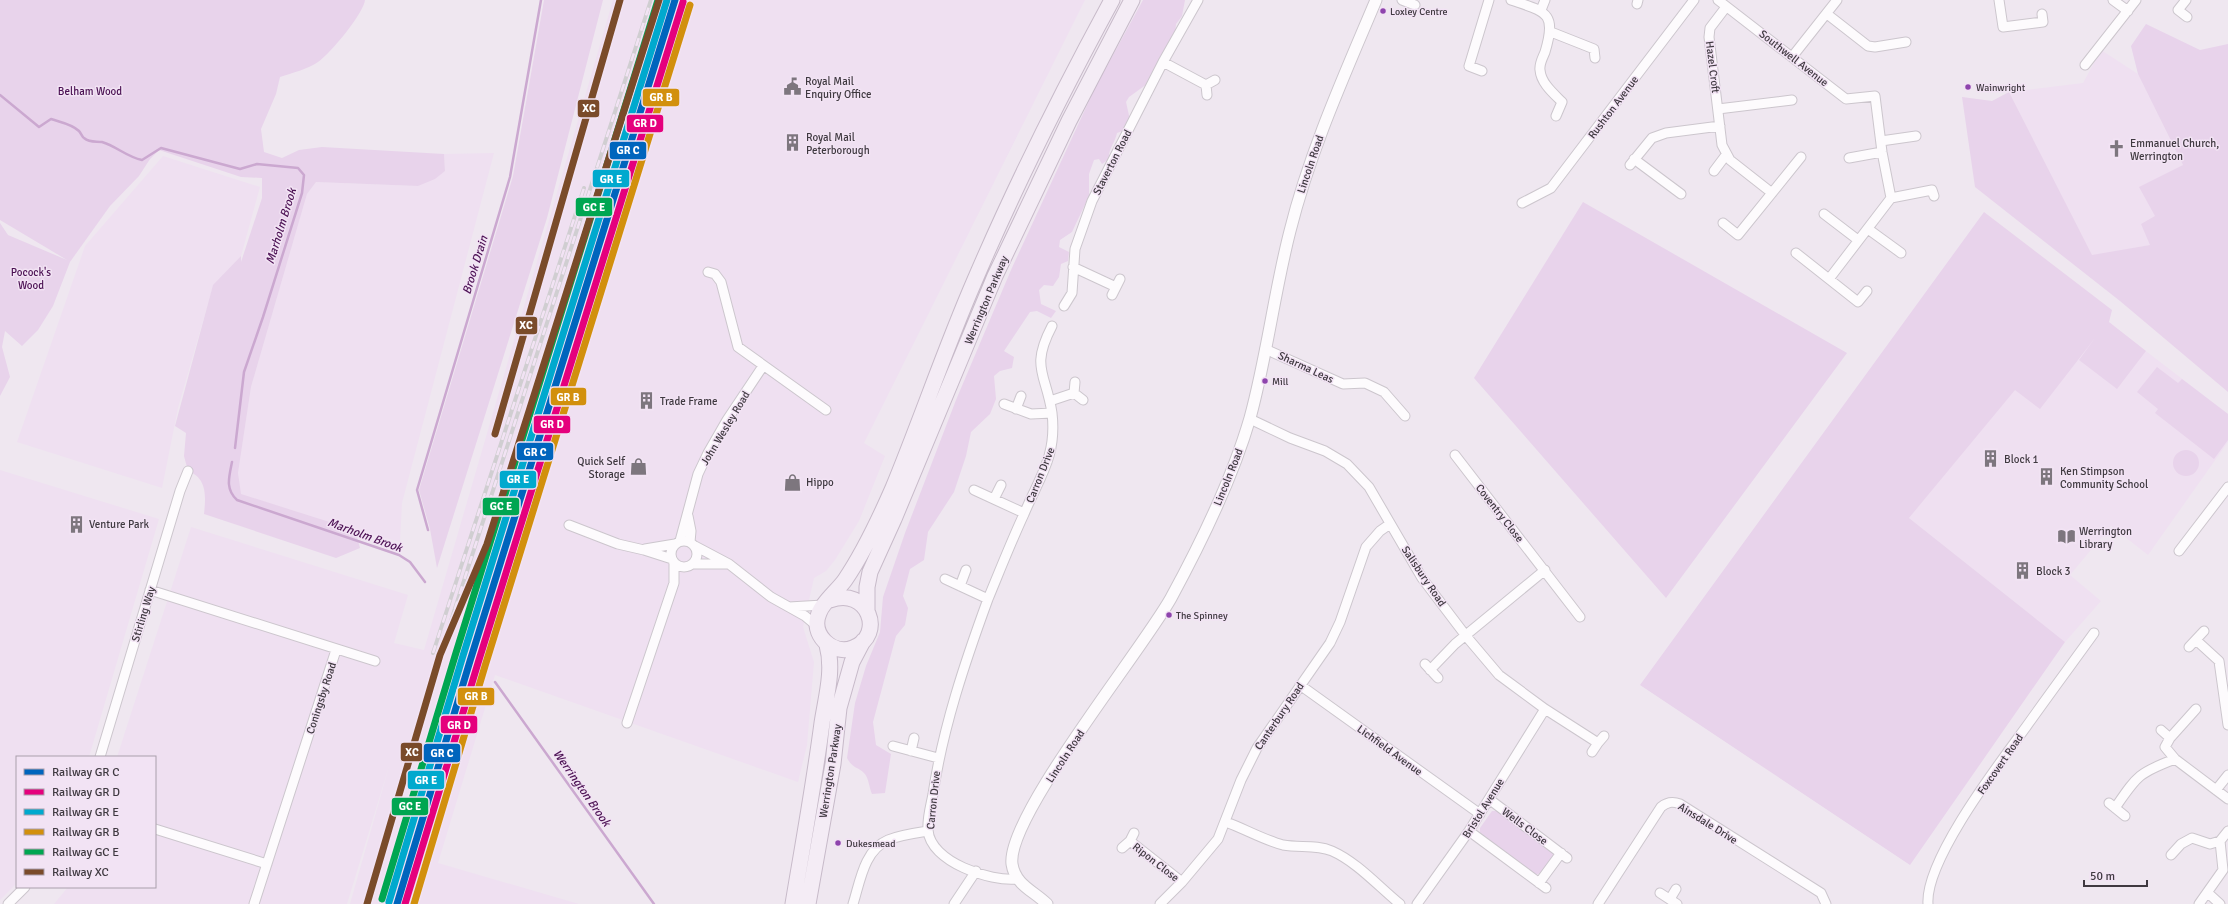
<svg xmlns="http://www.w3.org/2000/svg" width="2228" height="904" viewBox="0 0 2228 904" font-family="Signika,sans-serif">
  <rect width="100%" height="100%" fill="#efe7f0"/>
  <!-- built -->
  <path fill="#efe0f1" d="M613 0H1085L864 443 885 456 859 521 835 560 826 571 814 578 803 627 814 662 807 745 798 782 495 675 438 863 579 904H350L390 763 347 904H54L68 887H155V757H117L191 527 408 595 394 643 424 650Z
    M2101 50 2138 74 2183 165 2155 216 2150 245 2092 256 2009 92 2083 83Z
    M494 153 402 503 400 542 355 530 240 494 238 473 251 387 307 194 316 182 418 186 445 171 444 154Z
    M163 156 260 187 241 256 213 286 178 408 162 488 17 442 85 246Z
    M2108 322 2228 414V442L2148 555 2111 526 2070 575 2101 601 2065 642 1909 518 2015 389Z
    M0 470 159 519 89 757H17V883L0 900Z"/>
  <!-- green -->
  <path fill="#e8d3eb" d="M0 0H365C364 13 330 54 318 62 308 69 292 73 280 77L276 94 261 129 264 152 282 158 299 150 322 147 444 154 445 171 435 179 418 186 316 182 307 194 251 387 238 473 241 494 355 530 360 548 336 558 204 514C206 496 207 478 188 471L184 456 186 433 175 426 213 285 241 256V262L262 198V178L241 177 159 150 150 159 139 176 110 206 70 262 53 306 38 330 22 346 5 331 2 347 10 377 0 396V223L8 235 67 260 0 220Z
    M544 0H603L547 218 437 568 430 529 419 490 513 176Z
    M1143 0H1185L1182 16 1176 24 1175 35 1147 84 1129 97 1126 102 1130 120 1125 130 1117 133C1115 143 1108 149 1109 159L1102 164 1099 159 1094 160 1089 174V196L1072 232 1060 240 1059 247 1069 252 1068 261 1061 264 1059 277 1053 286 1044 285 1039 290 1041 304 1056 311 1051 318 1037 311 1030 312 1004 351 1014 357 1012 368 1000 371 994 376 996 399 990 414 971 432 966 456 954 492 928 532 924 560 910 569 903 596 908 608 905 625 896 636 873 722 876 745 891 754 885 793 872 794C869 788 869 778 864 773 857 766 853 769 847 758L855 703 866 666 880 632 883 597 905 533 956 400 1011 270 1095 88Z
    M2146 24 2200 50 2228 44V392L2120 301 1975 187 1962 97 1992 101 2009 92 2092 255 2150 245 2141 224 2155 216 2139 187 2183 165 2138 74 2131 46Z
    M1583 202 1847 353 1666 598 1474 378Z
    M1984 212 2112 310 2109 322 2146 351 2117 389 2079 360 2095 338 2040 409 2015 390 1909 518 2065 642 1910 865 1640 685Z
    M2157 367 2178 383 2182 379 2228 414V440L2214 459 2155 413 2158 409 2137 392Z
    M2173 463a13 13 0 1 1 26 0a13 13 0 1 1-26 0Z
    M1492 811H1498L1553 852V857L1541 873 1534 875 1480 835V828Z"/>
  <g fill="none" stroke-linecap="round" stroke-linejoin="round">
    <!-- stream -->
    <path stroke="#cba8d0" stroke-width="2.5" d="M0 95 39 127 51 119C60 122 72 124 79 131 81 133 82 137 84 138 90 143 96 141 102 142 116 146 127 157 142 160L161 148 240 169 257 164 298 168 304 175 302 193 263 317 244 372 235 448
      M232 462C229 477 225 489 237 500L399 555 410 562 425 582
      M428 530 417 490 510 177 541 0
      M495 682 654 904"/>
    <defs>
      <path id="minor" d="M1402 0 1415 5
        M1511 0C1546 12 1557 12 1545 52 1543 57 1539 64 1540 70 1541 83 1553 93 1562 102L1556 116
        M1718 0 1846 99 1875 96 1882 152 1891 198 1829 279
        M1999 0 2003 27 2043 22 2042 14
        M2113 0 2128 11
        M2186 0 2178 10 2187 17
        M1637 4 1638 0
        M1726 7 1710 28 1709 37 1722 145 1730 160 1772 193
        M1541 10 1545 0
        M1827 14 1868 46 1875 47 1906 42
        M1551 32 1594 49 1595 58
        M1792 57 1837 0
        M1163 62 1206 85
        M2085 65 2136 0
        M1482 71 1469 66 1489 0
        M1207 95 1206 85 1215 80
        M1718 109 1792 100
        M1881 141 1916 136
        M1849 158 1882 152
        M1634 159 1681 194
        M1630 165 1652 138 1666 133 1720 126
        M1714 171 1726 155
        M1891 198 1932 190 1934 196
        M1522 203 1551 188 1694 0
        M1824 214 1858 240
        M1723 223 1738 235 1801 157
        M1868 229 1901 253
        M1796 253 1858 302 1867 291
        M1073 267 1116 287
        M708 272 715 274 721 282 738 347 826 410
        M1112 295 1120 279
        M1064 306 1072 293 1075 249 1092 201 1163 62 1198 0
        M1265 349 1343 384 1365 383 1384 392 1405 416
        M1075 382 1074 393 1083 400
        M1050 401 1074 393
        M1016 409 1021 396
        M1052 413C1046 373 1030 368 1052 326
        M1250 419 1290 438 1325 451 1347 464 1369 487 1422 578 1466 636 1499 675 1545 709 1598 743 1604 736
        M1455 455 1580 617
        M974 490 1024 513
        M994 499 1001 485
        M688 516 691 531 690 542
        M569 525 618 544 644 550 672 559
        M671 554a13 13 0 1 1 26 0a13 13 0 1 1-26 0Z
        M680 541 698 474 708 453 727 420 763 366
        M695 546 729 564 771 597 805 616 817 626
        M645 549 675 544
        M2179 551 2228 487
        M693 564H726
        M945 579 988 599C965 662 943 727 933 794 931 805 927 818 928 830 930 862 991 882 1017 879
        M960 586 966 570
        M150 590 375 661
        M988 599C1000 570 1011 542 1024 514 1040 476 1057 456 1052 413L1031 414 1004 404
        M789 607 823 605
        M2196 640 2219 661 2228 725
        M2189 647 2204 631
        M1425 664 1438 678
        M1430 670 1455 644 1545 570
        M1300 685 1480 814
        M2196 709 2170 738 2165 747 2175 759 2228 799
        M627 723 674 583V562
        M2161 730 2170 738
        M893 746 938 758
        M911 751 914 738
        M1592 752 1598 743
        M100 757 180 491 188 471
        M2216 790 2228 775
        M1489 799 1567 858
        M2109 803 2125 816
        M2115 808C2137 776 2138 773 2175 759
        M1226 822C1245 829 1264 840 1283 845 1300 848 1316 844 1332 851 1357 862 1379 887 1400 904
        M155 829 267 864
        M1469 831 1546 888
        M1130 841 1182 882
        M2220 841 2228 831
        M1122 848 1130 841 1134 833
        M2171 855 2181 844 2192 838 2210 844 2220 841 2223 870 2199 904
        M1539 883 1561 853
        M1660 893 1677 904
        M2208 893 2220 904
        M1670 899 1676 889
        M8 904 25 887
        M254 904 336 650
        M853 904C860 882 864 850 888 840 900 835 915 833 928 831
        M954 904 976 871
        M1160 904 1182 882 1218 839 1241 780 1257 748 1330 643 1340 622 1366 547 1380 531 1390 524
        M1417 904 1469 831 1545 709
        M1598 904 1661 807C1667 802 1672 801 1680 804L1821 893 1826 904
        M1928 904C1925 860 1999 764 2026 727 2048 696 2071 665 2094 633"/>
      <path id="tertiary" d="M1047 904C1034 891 1015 885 1012 864 1006 817 1143 649 1171 598 1202 541 1232 480 1250 418 1267 356 1274 293 1290 231 1310 151 1344 76 1376 0"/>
      <path id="trunk" d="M830 600C868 586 886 635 853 648 832 656 810 634 819 613 822 603 838 590 845 580 864 552 879 520 893 488 921 420 945 349 974 282 1015 186 1062 92 1112 0
        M867 610V587L870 572 894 519 995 276 1069 121 1132 0
        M793 904C803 844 814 784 822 723 826 697 834 670 827 645
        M808 904 833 764 839 708 852 662 863 641"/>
    </defs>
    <!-- minor casing -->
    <use href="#minor" stroke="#ccc6cd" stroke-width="11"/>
    <!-- tertiary casing -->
    <use href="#tertiary" stroke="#ccc6cd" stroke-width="13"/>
    <!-- trunk casing -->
    <use href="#trunk" stroke="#c7bac9" stroke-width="17"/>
    <!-- minor -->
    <use href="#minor" stroke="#fdfbfd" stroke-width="9"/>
    <!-- tertiary -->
    <use href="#tertiary" stroke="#fdfbfd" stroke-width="11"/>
    <!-- trunk -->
    <use href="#trunk" stroke="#f4ecf5" stroke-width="15"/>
    <defs>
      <path id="rail" d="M433 653 584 188
        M440 655 651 0
        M404 904 683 0"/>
    </defs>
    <!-- rail casing -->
    <use href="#rail" stroke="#d0ced1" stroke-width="4"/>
    <!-- rail -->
    <use href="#rail" stroke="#f2e3f4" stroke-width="2.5" stroke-dasharray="8" stroke-linecap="butt"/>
    <defs>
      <path id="rail-1" d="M397 904 470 661 675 0"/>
      <path id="rail-2" d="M405 904 478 663 683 2"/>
      <path id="rail-3" d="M389 902 462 659 667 0"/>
      <path id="rail-4" d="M414 904 485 666 690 5"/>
      <path id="rail-5" d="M382 899 455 656 658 0"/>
      <path id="rail-6" d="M495 434 620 0
        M367 904 440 655 487 544 659 0"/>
    </defs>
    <!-- rail-1 casing -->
    <use href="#rail-1" stroke="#f2e3f4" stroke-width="10"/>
    <!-- rail-2 casing -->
    <use href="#rail-2" stroke="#f2e3f4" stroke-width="10"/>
    <!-- rail-3 casing -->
    <use href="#rail-3" stroke="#f2e3f4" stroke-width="10"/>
    <!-- rail-4 casing -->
    <use href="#rail-4" stroke="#f2e3f4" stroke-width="10"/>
    <!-- rail-5 casing -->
    <use href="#rail-5" stroke="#f2e3f4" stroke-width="10"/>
    <!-- rail-6 casing -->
    <use href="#rail-6" stroke="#f2e3f4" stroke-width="10"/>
    <!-- rail-1 -->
    <use href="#rail-1" stroke="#0065bd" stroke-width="7"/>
    <!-- rail-2 -->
    <use href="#rail-2" stroke="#e5007d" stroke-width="7"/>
    <!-- rail-3 -->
    <use href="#rail-3" stroke="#00a9ce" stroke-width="7"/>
    <!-- rail-4 -->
    <use href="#rail-4" stroke="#d2900d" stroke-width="7"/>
    <!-- rail-5 -->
    <use href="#rail-5" stroke="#00a651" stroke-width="7"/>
    <!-- rail-6 -->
    <use href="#rail-6" stroke="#7a4b2a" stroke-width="7"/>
  </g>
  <!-- icons -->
  <defs>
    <symbol id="civic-bare" viewBox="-9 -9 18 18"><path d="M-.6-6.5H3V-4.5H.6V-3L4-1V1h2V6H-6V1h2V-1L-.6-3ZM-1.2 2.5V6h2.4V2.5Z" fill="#7d767e" stroke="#f2e3f4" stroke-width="2.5" paint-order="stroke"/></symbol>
    <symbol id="building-bare" viewBox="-9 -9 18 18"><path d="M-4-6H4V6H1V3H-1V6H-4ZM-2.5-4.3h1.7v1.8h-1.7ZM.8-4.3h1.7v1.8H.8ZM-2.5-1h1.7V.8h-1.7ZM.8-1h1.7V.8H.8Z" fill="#7d767e" stroke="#f2e3f4" stroke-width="2.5" paint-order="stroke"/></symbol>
    <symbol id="church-bare" viewBox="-9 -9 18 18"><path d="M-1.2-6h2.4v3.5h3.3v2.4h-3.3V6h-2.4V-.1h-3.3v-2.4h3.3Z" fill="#7d767e" stroke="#f2e3f4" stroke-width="2.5" paint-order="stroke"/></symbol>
    <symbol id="shop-bare" viewBox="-9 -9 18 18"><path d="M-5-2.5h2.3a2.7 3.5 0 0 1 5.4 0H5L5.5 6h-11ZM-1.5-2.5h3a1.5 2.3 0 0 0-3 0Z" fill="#7d767e" stroke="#f2e3f4" stroke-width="2.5" paint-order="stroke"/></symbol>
    <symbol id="library-bare" viewBox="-9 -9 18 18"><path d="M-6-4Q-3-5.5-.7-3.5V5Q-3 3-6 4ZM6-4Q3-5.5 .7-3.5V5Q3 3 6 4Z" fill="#7d767e" stroke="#f2e3f4" stroke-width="2.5" paint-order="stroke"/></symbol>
  </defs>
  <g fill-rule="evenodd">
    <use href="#civic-bare" x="780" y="74" width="25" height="25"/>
    <use href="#building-bare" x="780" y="130" width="25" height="25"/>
    <use href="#church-bare" x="2104" y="136" width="25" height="25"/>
    <use href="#building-bare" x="634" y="388" width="25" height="25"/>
    <use href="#building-bare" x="1978" y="446" width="25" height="25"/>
    <use href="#shop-bare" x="626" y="454" width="25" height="25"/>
    <use href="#building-bare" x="2034" y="464" width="25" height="25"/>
    <use href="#shop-bare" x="780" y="470" width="25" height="25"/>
    <use href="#building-bare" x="64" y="512" width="25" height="25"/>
    <use href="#library-bare" x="2054" y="524" width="25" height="25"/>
    <use href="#building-bare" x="2010" y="558" width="25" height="25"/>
  </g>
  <!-- markers -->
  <g fill="#8e44ad" stroke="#f2e3f4" stroke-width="1.5">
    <circle cx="1383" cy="11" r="3.5"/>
    <circle cx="1968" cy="87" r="3.5"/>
    <circle cx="1265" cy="381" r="3.5"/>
    <circle cx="1169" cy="615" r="3.5"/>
    <circle cx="838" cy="843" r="3.5"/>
  </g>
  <g text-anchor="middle" stroke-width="3" stroke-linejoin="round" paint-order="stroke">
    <!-- bus labels -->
    <g font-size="10" fill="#3f3940" stroke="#f2e3f4" text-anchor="start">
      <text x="1390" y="15">Loxley Centre</text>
      <text x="1976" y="91">Wainwright</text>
      <text x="1272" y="385">Mill</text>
      <text x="1176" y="619">The Spinney</text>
      <text x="846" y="847">Dukesmead</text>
    </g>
    <!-- street labels -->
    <g font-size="11" fill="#3f3940" stroke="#f2e3f4">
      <text transform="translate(1794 58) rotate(38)" y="4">Southwell Avenue</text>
      <text transform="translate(1713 67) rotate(83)" y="4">Hazel Croft</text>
      <text transform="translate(1613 107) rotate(-53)" y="4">Rushton Avenue</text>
      <text transform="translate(1112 162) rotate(-63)" y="4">Staverton Road</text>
      <text transform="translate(1310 164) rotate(-71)" y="4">Lincoln Road</text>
      <text transform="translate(986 300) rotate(-67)" y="4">Werrington Parkway</text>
      <text transform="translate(1306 367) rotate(25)" y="4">Sharma Leas</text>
      <text transform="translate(725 428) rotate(-59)" y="4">John Wesley Road</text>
      <text transform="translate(1040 475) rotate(-68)" y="4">Carron Drive</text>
      <text transform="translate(1228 477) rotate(-68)" y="4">Lincoln Road</text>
      <text transform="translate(1500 513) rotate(52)" y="4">Coventry Close</text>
      <text transform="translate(1424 576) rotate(56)" y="4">Salisbury Road</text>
      <text transform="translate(143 614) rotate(-73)" y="4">Stirling Way</text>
      <text transform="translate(321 698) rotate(-72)" y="4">Coningsby Road</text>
      <text transform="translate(1279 716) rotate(-56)" y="4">Canterbury Road</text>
      <text transform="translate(1390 750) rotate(36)" y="4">Lichfield Avenue</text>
      <text transform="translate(1065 756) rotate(-57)" y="4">Lincoln Road</text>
      <text transform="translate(2000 764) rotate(-55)" y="4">Foxcovert Road</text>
      <text transform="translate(830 771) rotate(-81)" y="4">Werrington Parkway</text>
      <text transform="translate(933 800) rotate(-84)" y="4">Carron Drive</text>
      <text transform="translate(1483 808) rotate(-58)" y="4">Bristol Avenue</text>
      <text transform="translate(1708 823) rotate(32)" y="4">Ainsdale Drive</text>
      <text transform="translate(1525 826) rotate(37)" y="4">Wells Close</text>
      <text transform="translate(1156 862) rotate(38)" y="4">Ripon Close</text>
    </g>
    <!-- poi labels -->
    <g font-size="11" fill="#3f3940" stroke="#f2e3f4" text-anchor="start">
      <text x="805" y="85">Royal Mail<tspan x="805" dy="13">Enquiry Office</tspan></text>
      <text x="806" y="141">Royal Mail<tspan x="806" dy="13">Peterborough</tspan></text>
      <text x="2130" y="147">Emmanuel Church,<tspan x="2130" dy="13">Werrington</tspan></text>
      <text x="660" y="405">Trade Frame</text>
      <text x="2004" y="463">Block 1</text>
      <text x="625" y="465" text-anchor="end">Quick Self<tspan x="625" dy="13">Storage</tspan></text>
      <text x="2060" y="475">Ken Stimpson<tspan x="2060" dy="13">Community School</tspan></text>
      <text x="806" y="486">Hippo</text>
      <text x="89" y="528">Venture Park</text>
      <text x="2079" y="535">Werrington<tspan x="2079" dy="13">Library</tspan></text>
      <text x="2036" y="575">Block 3</text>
    </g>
    <!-- park labels -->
    <g font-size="11" fill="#4a1052" stroke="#f2e3f4">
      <text x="90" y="95">Belham Wood</text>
      <text x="31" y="276">Pocock's<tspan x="31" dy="13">Wood</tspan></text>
    </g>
    <!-- water labels -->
    <g font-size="12" font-style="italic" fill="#4d1355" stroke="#f2e3f4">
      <text transform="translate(281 226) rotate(-73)" y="4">Marholm Brook</text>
      <text transform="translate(475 265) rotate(-73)" y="4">Brook Drain</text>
      <text transform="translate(365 535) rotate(20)" y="4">Marholm Brook</text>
      <text transform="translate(582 788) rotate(55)" y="4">Werrington Brook</text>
    </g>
  </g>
  <g stroke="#f2e3f4" stroke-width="1.5">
    <rect x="642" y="88" width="38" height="19" rx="4" fill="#d2900d"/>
    <rect x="577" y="99" width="23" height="19" rx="4" fill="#7a4b2a"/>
    <rect x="626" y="114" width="38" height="19" rx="4" fill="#e5007d"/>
    <rect x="609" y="141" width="38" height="19" rx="4" fill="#0065bd"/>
    <rect x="592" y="169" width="38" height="19" rx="4" fill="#00a9ce"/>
    <rect x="575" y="197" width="38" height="20" rx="4" fill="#00a651"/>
    <rect x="515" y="316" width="23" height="19" rx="4" fill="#7a4b2a"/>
    <rect x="550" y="387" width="37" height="19" rx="4" fill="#d2900d"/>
    <rect x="533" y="415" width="38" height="19" rx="4" fill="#e5007d"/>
    <rect x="516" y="442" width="38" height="19" rx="4" fill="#0065bd"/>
    <rect x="499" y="470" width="38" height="19" rx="4" fill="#00a9ce"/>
    <rect x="482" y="497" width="38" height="19" rx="4" fill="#00a651"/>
    <rect x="457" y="687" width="38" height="19" rx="4" fill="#d2900d"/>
    <rect x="440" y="715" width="38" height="19" rx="4" fill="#e5007d"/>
    <rect x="400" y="742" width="23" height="20" rx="4" fill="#7a4b2a"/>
    <rect x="423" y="743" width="38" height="20" rx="4" fill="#0065bd"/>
    <rect x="407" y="770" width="38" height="20" rx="4" fill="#00a9ce"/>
    <rect x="391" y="797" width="38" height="19" rx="4" fill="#00a651"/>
  </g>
  <g font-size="11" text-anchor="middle" font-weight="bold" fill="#fff">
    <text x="661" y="101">GR B</text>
    <text x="589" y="112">XC</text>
    <text x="645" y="127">GR D</text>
    <text x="628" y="154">GR C</text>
    <text x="611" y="183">GR E</text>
    <text x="594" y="211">GC E</text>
    <text x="526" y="329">XC</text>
    <text x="568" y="401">GR B</text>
    <text x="552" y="428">GR D</text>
    <text x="535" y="456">GR C</text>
    <text x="518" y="483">GR E</text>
    <text x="501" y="510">GC E</text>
    <text x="476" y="700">GR B</text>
    <text x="459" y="729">GR D</text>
    <text x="412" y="756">XC</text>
    <text x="442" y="757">GR C</text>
    <text x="426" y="784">GR E</text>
    <text x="410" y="810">GC E</text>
  </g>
  <!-- legend -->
  <rect x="16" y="756" width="140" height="132" fill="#f2e3f4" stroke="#aa9fac"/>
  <rect x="24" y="769" width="20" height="6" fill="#0065bd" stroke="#aa9fac"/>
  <text x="52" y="776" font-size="12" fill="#3f3940">Railway GR C</text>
  <rect x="24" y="789" width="20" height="6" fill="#e5007d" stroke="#aa9fac"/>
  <text x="52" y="796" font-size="12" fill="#3f3940">Railway GR D</text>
  <rect x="24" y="809" width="20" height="6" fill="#00a9ce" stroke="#aa9fac"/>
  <text x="52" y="816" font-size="12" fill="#3f3940">Railway GR E</text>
  <rect x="24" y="829" width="20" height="6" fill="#d2900d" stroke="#aa9fac"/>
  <text x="52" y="836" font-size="12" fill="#3f3940">Railway GR B</text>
  <rect x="24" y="849" width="20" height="6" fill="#00a651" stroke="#aa9fac"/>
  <text x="52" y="856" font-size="12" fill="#3f3940">Railway GC E</text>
  <rect x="24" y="869" width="20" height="6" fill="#7a4b2a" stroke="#aa9fac"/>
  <text x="52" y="876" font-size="12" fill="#3f3940">Railway XC</text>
  <!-- scale -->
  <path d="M2084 880v6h63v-6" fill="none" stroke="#3f3940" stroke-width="2"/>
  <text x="2090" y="880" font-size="12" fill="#3f3940" stroke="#f2e3f4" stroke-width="3" paint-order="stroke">50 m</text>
</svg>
